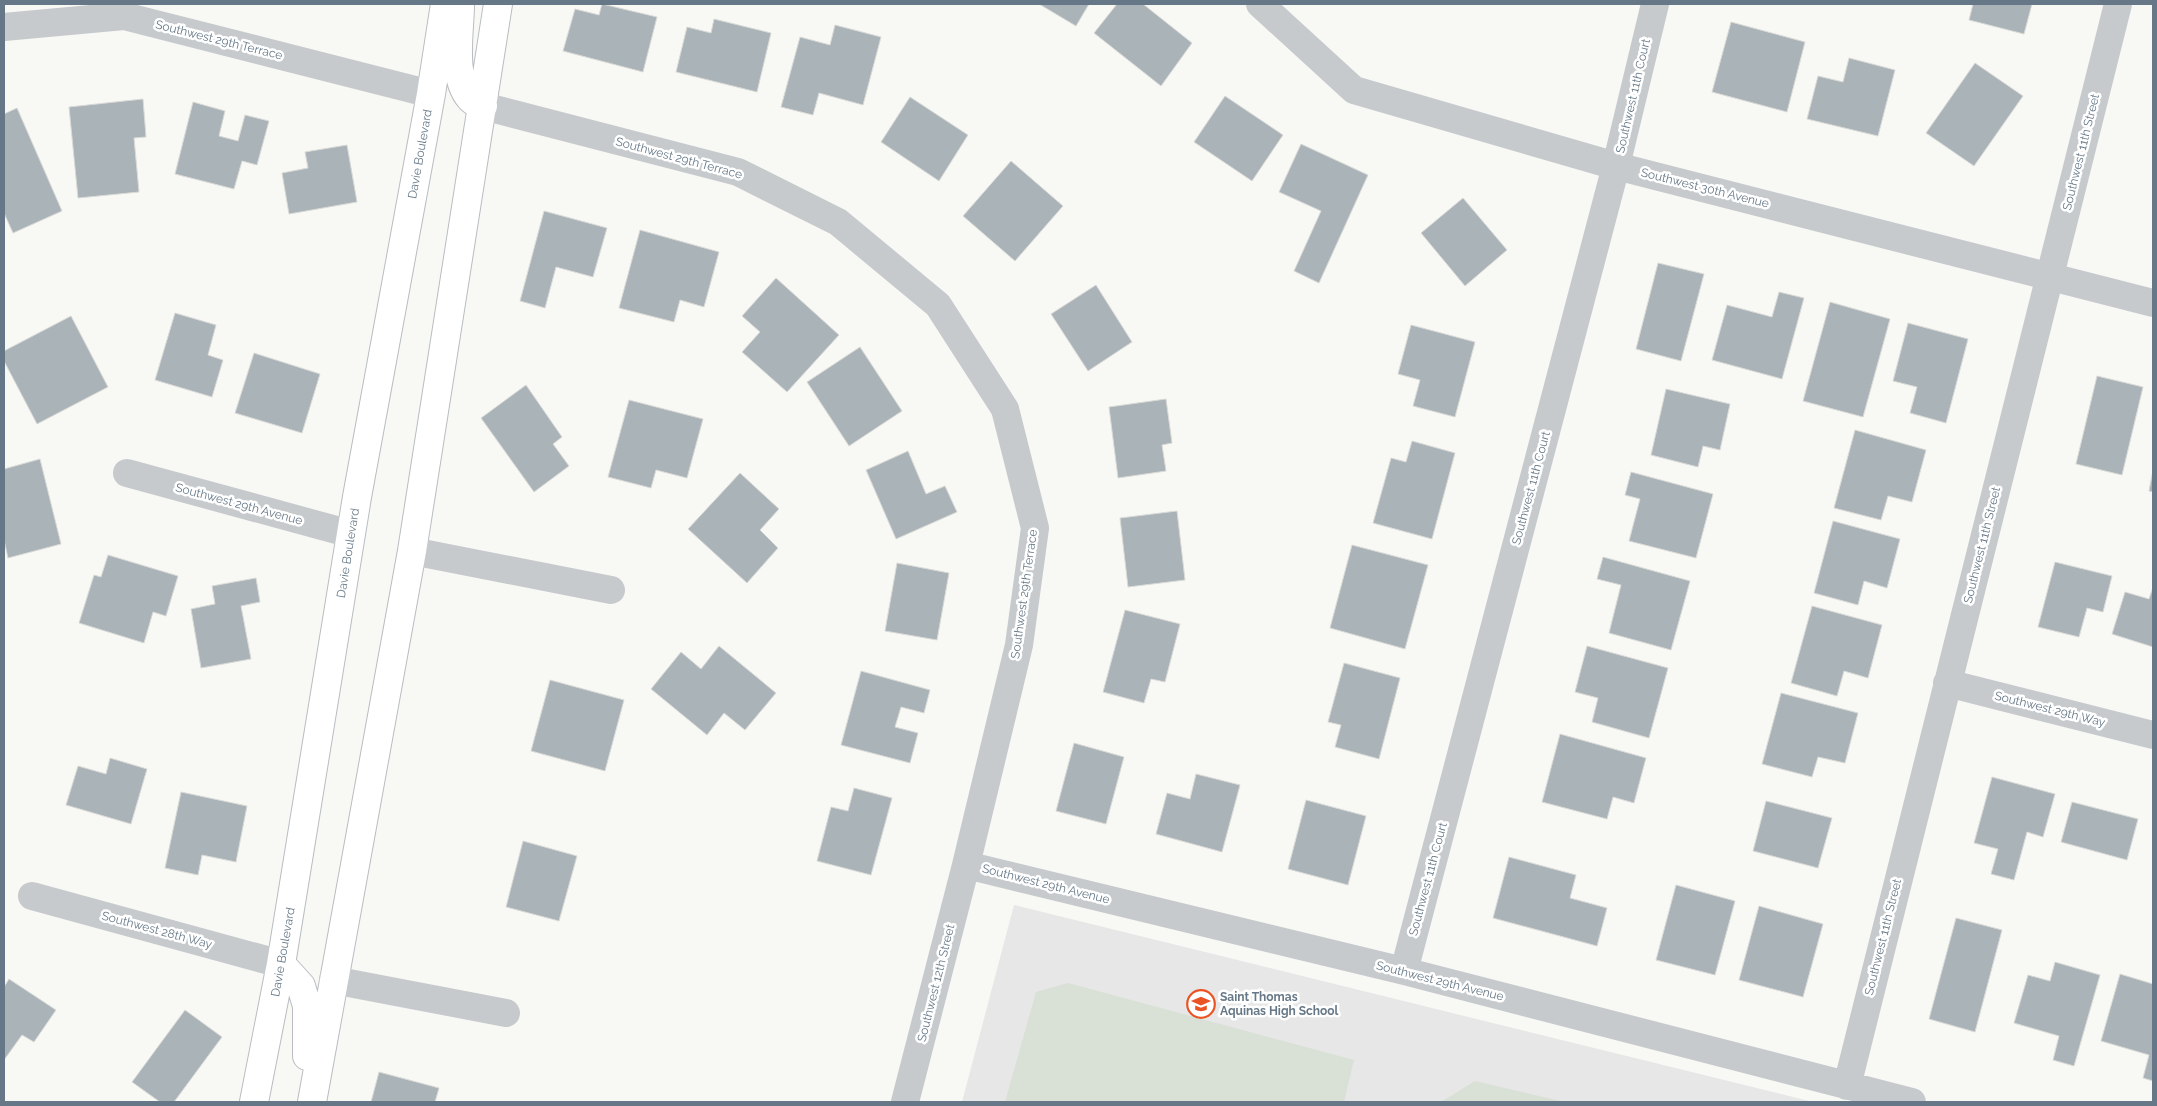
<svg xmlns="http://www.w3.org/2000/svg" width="2157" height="1106" viewBox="0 0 2157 1106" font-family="Raleway,sans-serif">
  <rect width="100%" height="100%" fill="#f8f8f5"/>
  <!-- built -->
  <path fill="#e6e7e6" d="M1014 905 1813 1102H962Z"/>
  <!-- green -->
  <path fill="#d9e0d6" d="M1068 983 1354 1060 1344 1102H1005L1036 992Z
    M1475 1081 1565 1102H1441Z"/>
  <!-- building -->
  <path fill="#aab3b8" stroke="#dadad7" d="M602 4 657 17 643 72 563 51 575 9 599 15Z
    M1039 4H1089L1076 26Z
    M1117 4H1143L1192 43 1161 86 1094 33Z
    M1973 4H2032L2024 34 1969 20Z
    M714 19 771 33 757 92 676 72 687 27 711 33Z
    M1731 22 1805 42 1787 112 1712 92Z
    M835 25 881 37 863 105 819 93 813 115 781 107 800 37 830 45Z
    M1849 58 1895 70 1878 136 1807 119 1818 76 1843 82Z
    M1975 63 2023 96 1974 166 1926 133Z
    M1225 96 1283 135 1252 181 1194 142Z
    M910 97 968 135 939 181 881 142Z
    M143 99 146 137 134 138 139 192 78 198 69 107Z
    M193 102 225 111 219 136 238 141 245 115 269 121 257 165 242 161 234 189 175 174Z
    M17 108 62 211 13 233 4 213V114Z
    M1301 144 1368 175 1319 283 1294 271 1321 211 1279 192Z
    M347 145 357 202 289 214 282 173 308 168 305 152Z
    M1011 161 1063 206 1015 261 963 216Z
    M1463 198 1507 250 1465 286 1421 233Z
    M544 211 607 228 593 277 556 267 545 308 520 301Z
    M640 230 719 252 704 307 680 300 674 322 619 308Z
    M1658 263 1704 274 1681 361 1636 349Z
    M776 278 839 335 787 392 742 352 760 332 742 316Z
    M1096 285 1132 342 1088 371 1051 314Z
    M1779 292 1804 298 1782 379 1712 360 1727 305 1772 317Z
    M1830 302 1890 319 1863 417 1803 401Z
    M175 313 216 325 208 355 223 360 212 397 155 380Z
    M71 316 108 387 37 424 4 361V351Z
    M1908 323 1968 339 1946 423 1910 413 1917 387 1893 381Z
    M1411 325 1475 342 1455 417 1413 406 1420 380 1398 374Z
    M860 347 902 411 849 446 807 382Z
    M254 353 320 374 302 433 235 413Z
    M2097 376 2143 387 2122 475 2076 464Z
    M526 385 562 437 553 444 569 466 534 492 481 418Z
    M1666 389 1730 404 1720 450 1703 446 1698 467 1651 455Z
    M1166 399 1172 443 1162 445 1166 471 1118 478 1109 407Z
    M629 400 703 419 687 478 656 470 651 488 608 477Z
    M1855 430 1926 450 1912 502 1888 496 1881 520 1834 508Z
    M1412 441 1455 453 1432 539 1373 523 1391 458 1406 462Z
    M908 451 926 494 945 486 957 512 896 539 866 470Z
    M40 459 61 544 8 558 4 540V469Z
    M2153 470V492L2149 491Z
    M1631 472 1713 494 1696 558 1629 541 1640 499 1625 495Z
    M740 473 779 509 760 530 778 548 747 583 688 529Z
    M1177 511 1185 580 1128 587 1120 518Z
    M1833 521 1900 539 1887 588 1864 581 1858 605 1814 593Z
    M1352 545 1428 565 1405 649 1330 628Z
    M108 555 178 576 166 616 153 612 144 643 79 623 94 575 101 577Z
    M1603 557 1690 581 1671 650 1609 633 1621 585 1597 579Z
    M2055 562 2112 576 2103 612 2087 608 2079 637 2038 627Z
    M897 563 949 573 937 640 885 631Z
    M256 578 260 602 241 606 251 659 201 668 191 609 215 604 212 586Z
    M2153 587V647L2112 634 2125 592 2149 599Z
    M1812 606 1882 625 1868 678 1844 671 1837 696 1791 683Z
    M1125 610 1180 624 1165 682 1151 679 1144 703 1103 692Z
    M719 646 776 693 745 730 724 713 707 735 651 689 681 652 701 669Z
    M1587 646 1668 668 1649 738 1592 722 1598 698 1575 692Z
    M1344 663 1400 678 1379 759 1335 747 1341 725 1328 722Z
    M861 671 930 690 924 713 901 707 895 727 918 733 910 763 841 745Z
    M550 680 624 700 605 771 531 751Z
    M1781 693 1858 713 1845 763 1818 757 1812 777 1762 764Z
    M1560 734 1646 758 1634 803 1613 797 1607 819 1542 802Z
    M1074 743 1124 757 1106 824 1056 811Z
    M110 758 147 769 131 824 66 805 78 766 106 774Z
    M1196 774 1240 785 1222 852 1156 834 1167 793 1190 799Z
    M1992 777 2055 794 2043 837 2027 832 2014 880 1991 874 1998 849 1974 843Z
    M854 788 892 798 871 875 817 861 831 807 848 811Z
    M181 792 247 806 236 862 202 855 198 875 165 868Z
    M1306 800 1366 816 1348 885 1288 869Z
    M1766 801 1832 818 1818 868 1753 851Z
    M2072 802 2138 819 2127 860 2061 842Z
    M523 841 577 856 559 921 506 907Z
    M1509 857 1576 875 1570 898 1607 908 1597 946 1493 918Z
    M1676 885 1735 901 1715 975 1656 960Z
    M1759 906 1823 924 1803 997 1739 980Z
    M1956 918 2002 930 1975 1032 1929 1019Z
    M2055 962 2100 975 2074 1066 2053 1060 2059 1036 2014 1023 2028 975 2050 981Z
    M2120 974 2153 984V1081L2143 1078 2149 1055 2101 1041Z
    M9 979 56 1010 34 1042 22 1035 4 1060V987Z
    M185 1010 222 1037 174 1102H160L132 1082Z
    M379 1072 439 1088 435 1102H371Z"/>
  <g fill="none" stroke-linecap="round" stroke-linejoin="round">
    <defs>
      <path id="secondary" d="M460 4C460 31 451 76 470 98 473 102 479 104 483 106
        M281 964 301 986 307 1006V1056
        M254 1102 281 964 357 497 431 94 445 4
        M312 1102 412 551 498 4"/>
    </defs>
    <!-- secondary casing -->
    <use href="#secondary" stroke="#b8bdc2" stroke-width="30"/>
    <!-- street -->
    <path stroke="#c6cacd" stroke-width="28" d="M1260 4 1354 90 1616 166 2153 303
      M4 27 124 16 431 94
      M483 106 738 172 838 222 938 305 1005 409 1035 528 1019 645 966 865 905 1102
      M127 473 351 534
      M412 551 611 590
      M1947 683 2153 735
      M966 865 1404 971 1912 1102
      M32 896 281 964
      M1404 971 1616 166 1655 4
      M333 980 506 1013
      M1847 1086 2118 4"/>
    <!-- secondary -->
    <use href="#secondary" stroke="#fff" stroke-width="28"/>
  </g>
  <!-- icons -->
  <defs>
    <symbol id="school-ring" viewBox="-11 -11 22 22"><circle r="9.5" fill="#fff" stroke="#ea5424" stroke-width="1.5"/><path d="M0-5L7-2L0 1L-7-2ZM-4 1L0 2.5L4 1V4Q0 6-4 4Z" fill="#ea5424"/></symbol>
  </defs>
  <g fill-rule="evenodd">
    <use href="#school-ring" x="1185" y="988" width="32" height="32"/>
  </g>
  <g text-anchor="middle" stroke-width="5" stroke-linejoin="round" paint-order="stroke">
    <!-- street labels -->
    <g font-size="12" fill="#667887" stroke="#fff">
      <text transform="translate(219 40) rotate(14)" y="4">Southwest 29th Terrace</text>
      <text transform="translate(1633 96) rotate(-77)" y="4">Southwest 11th Court</text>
      <text transform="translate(2081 152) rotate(-76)" y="4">Southwest 11th Street</text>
      <text transform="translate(420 154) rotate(-80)" y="4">Davie Boulevard</text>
      <text transform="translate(679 158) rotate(15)" y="4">Southwest 29th Terrace</text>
      <text transform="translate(1705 188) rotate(14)" y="4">Southwest 30th Avenue</text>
      <text transform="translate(1531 488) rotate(-75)" y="4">Southwest 11th Court</text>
      <text transform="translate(239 504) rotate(15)" y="4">Southwest 29th Avenue</text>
      <text transform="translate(1982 545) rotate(-76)" y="4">Southwest 11th Street</text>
      <text transform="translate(348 553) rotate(-81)" y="4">Davie Boulevard</text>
      <text transform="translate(1024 594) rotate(-82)" y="4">Southwest 29th Terrace</text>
      <text transform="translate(2050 709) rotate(14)" y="4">Southwest 29th Way</text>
      <text transform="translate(1428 879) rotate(-75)" y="4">Southwest 11th Court</text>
      <text transform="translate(1046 884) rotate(14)" y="4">Southwest 29th Avenue</text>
      <text transform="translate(157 930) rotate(15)" y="4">Southwest 28th Way</text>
      <text transform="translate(1883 937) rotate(-76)" y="4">Southwest 11th Street</text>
      <text transform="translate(283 952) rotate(-80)" y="4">Davie Boulevard</text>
      <text transform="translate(1440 981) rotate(14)" y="4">Southwest 29th Avenue</text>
      <text transform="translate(936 983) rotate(-76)" y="4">Southwest 12th Street</text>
    </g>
    <!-- poi labels -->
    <g font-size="12" font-weight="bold" fill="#667887" stroke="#fff" text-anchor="start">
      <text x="1220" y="1001">Saint Thomas<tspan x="1220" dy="14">Aquinas High School</tspan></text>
    </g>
  </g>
  <!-- border -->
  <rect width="2157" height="1106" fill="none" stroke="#667887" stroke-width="10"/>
</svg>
